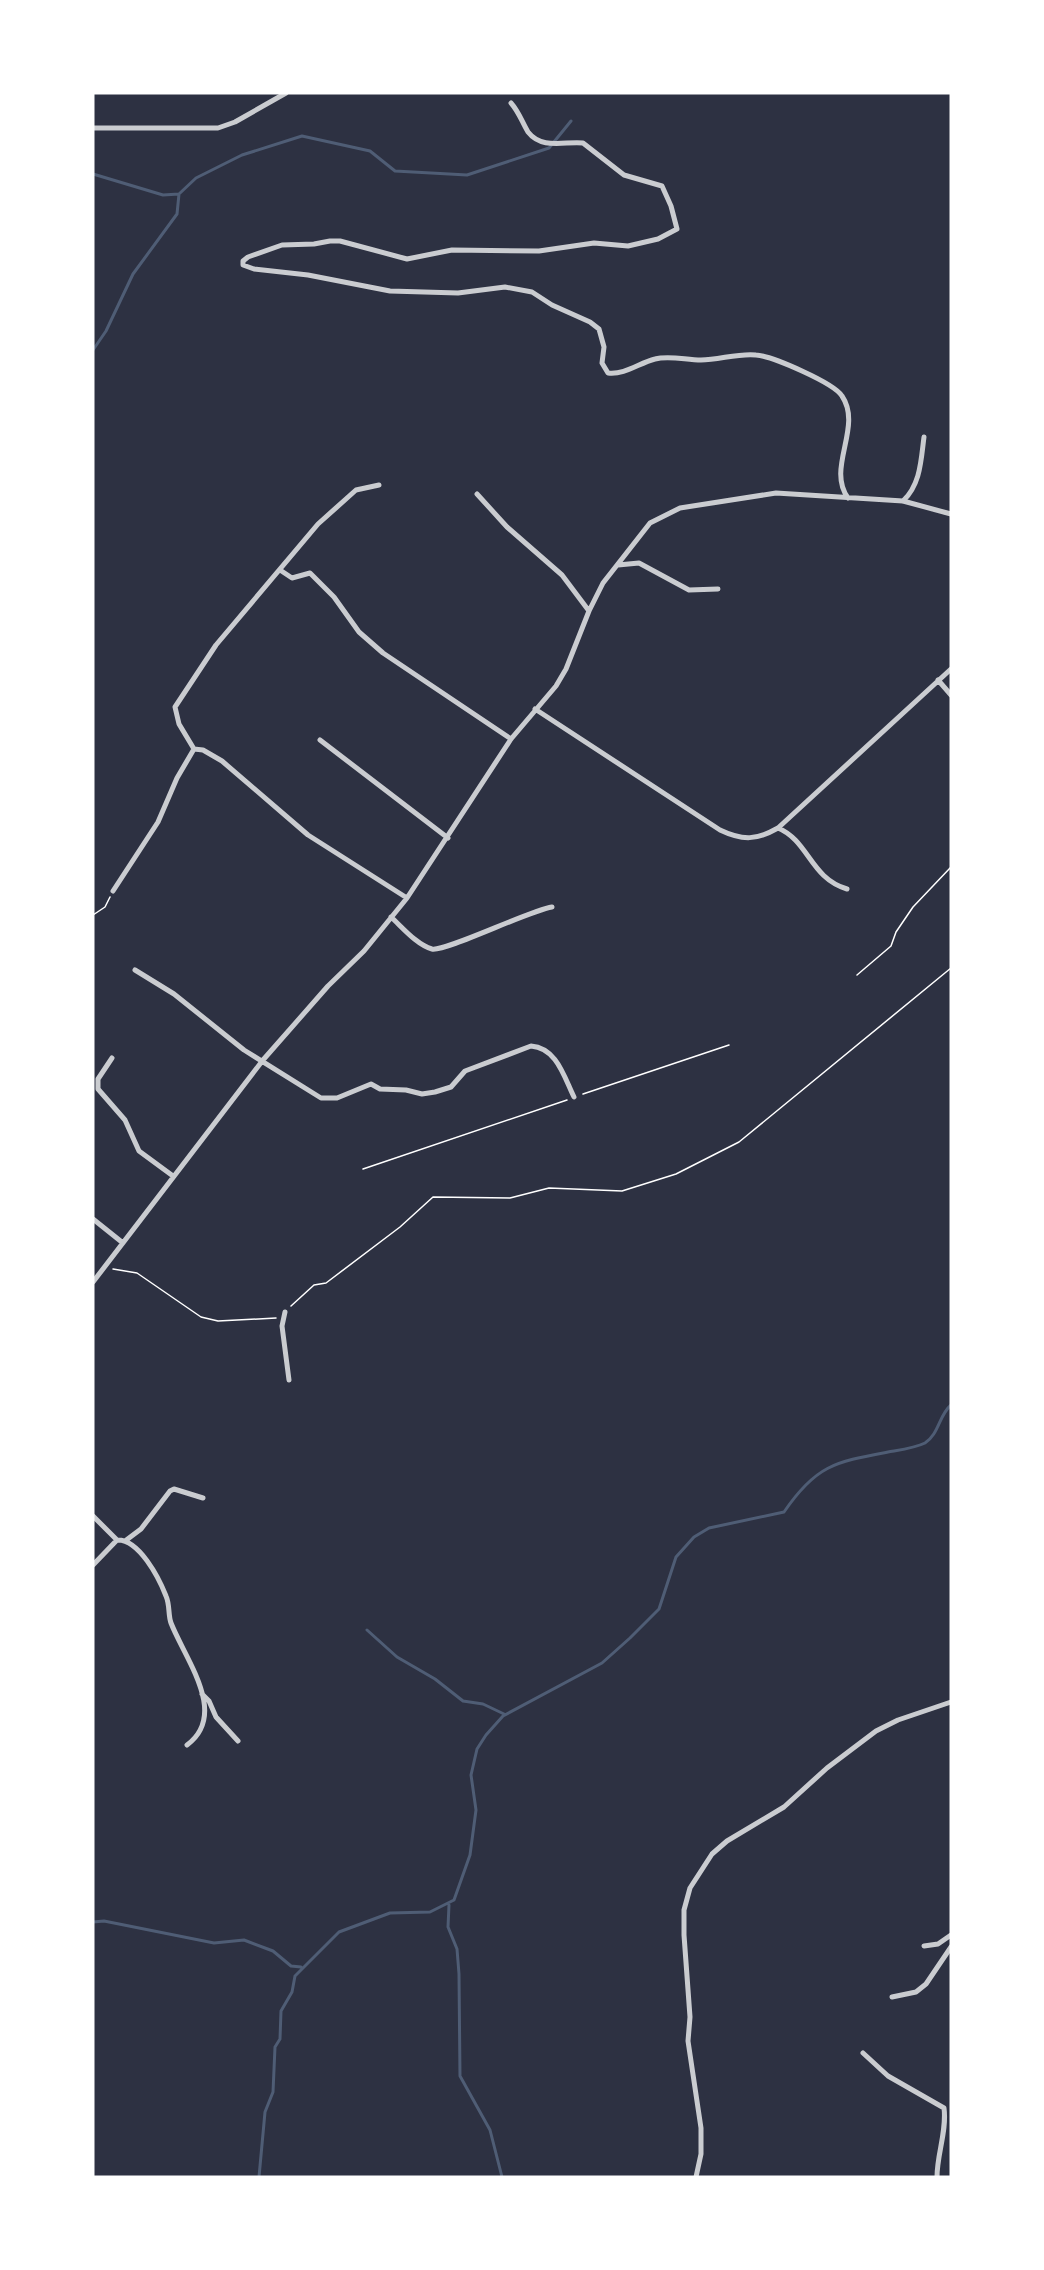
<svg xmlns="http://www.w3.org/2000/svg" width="1044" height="2270" viewBox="0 0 1044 2270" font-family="'PT Sans',sans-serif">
  <rect width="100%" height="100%" fill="#2d3142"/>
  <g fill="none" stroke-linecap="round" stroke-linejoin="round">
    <!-- stream -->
    <path stroke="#4f5d75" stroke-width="3" d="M93 174 163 195 179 194 196 178 242 155 302 136 370 151 395 171 467 175 549 148 571 121
      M93 350 106 331 133 274 177 214 179 194
      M367 1630 397 1657 435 1679 463 1701 483 1704 504 1714
      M449 1905 448 1927 457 1949 459 1974 460 2076 490 2130 502 2177
      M93 1922 104 1921 214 1943 244 1940 273 1951 291 1966 301 1967
      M259 2177 265 2112 273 2092 275 2047 280 2039 281 2011 292 1992 295 1976 339 1932 390 1913 430 1912 454 1900 470 1855 476 1810 471 1775 477 1749 486 1735 503 1716 602 1663 630 1638 659 1609 676 1557 694 1537 709 1528 784 1512C816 1465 835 1462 888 1452 899 1450 915 1448 925 1443 939 1434 939 1415 951 1405"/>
    <!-- path -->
    <path stroke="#fff" stroke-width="1.5" d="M93 915 105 907 110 897
      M857 975 891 946 896 932 913 907 951 867
      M583 1094 729 1045
      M363 1169 567 1100
      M113 1269 137 1273 201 1317 218 1321 276 1318
      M291 1306 314 1285 326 1283 400 1227 433 1197 510 1198 549 1188 622 1191 676 1174 739 1142 951 968"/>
    <!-- minor -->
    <path stroke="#caccd0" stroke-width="5" d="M511 103C519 112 522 122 528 132 542 150 565 141 583 143L624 175 662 186 671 206 677 229 658 239 628 246 594 243 539 251 452 250 407 259 340 241H330L314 244 282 245 248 257 243 261V265L254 269 308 275 390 291 458 293 505 287 532 292 552 305 590 322 599 329 604 347 602 363 608 373C625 375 639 363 655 359 669 355 686 360 701 360 719 360 738 353 756 355 772 356 834 383 842 396 863 427 826 468 848 498
      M93 128H218L235 122 286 93
      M477 494 507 527 562 575 589 611
      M903 501C921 484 921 459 924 437
      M618 565 639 563 689 590 718 589
      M280 570 292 578 310 573 334 597 359 632 383 653 511 739
      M938 680 951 695
      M535 709 720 830C743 841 757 840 778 828L951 669
      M320 740 448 838
      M194 749 179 724 175 707 216 645 318 524 356 490 379 485
      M194 749 203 750 222 761 308 835 407 898
      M778 828C809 841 810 878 847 889
      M113 891 158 822 177 778 194 749
      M391 917C402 927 417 945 432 949 445 952 528 911 552 907
      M135 970 174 994 244 1050 321 1098H337L371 1084 380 1089 406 1090 422 1094 435 1092 451 1087 465 1071 531 1046C557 1048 564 1077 574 1097
      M112 1058 98 1079V1089L125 1120 139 1151 173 1176
      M93 1219 123 1243
      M93 1282 263 1060 328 986 364 951 407 898 511 739 556 686 566 669 589 611 603 583 650 523 680 508 776 493 903 501 951 514
      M285 1312 282 1326 289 1380
      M93 1516 117 1540 93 1565
      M117 1540C139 1539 159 1578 166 1596 170 1605 168 1615 171 1623 185 1659 229 1714 187 1745
      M125 1541 141 1529 170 1491 174 1489 203 1498
      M202 1694 209 1701 216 1717 238 1741
      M924 1946 938 1944 951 1935
      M892 1997 916 1992 926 1984 951 1947
      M863 2053 888 2076 944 2108C947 2131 937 2154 937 2177
      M696 2177 701 2154V2128L688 2041 690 2017 684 1935V1910L690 1888 712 1854 727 1841 784 1807 827 1768 876 1731 898 1720 951 1702"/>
  </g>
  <!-- border -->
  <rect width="1044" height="2270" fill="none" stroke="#ffffff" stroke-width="189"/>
</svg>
